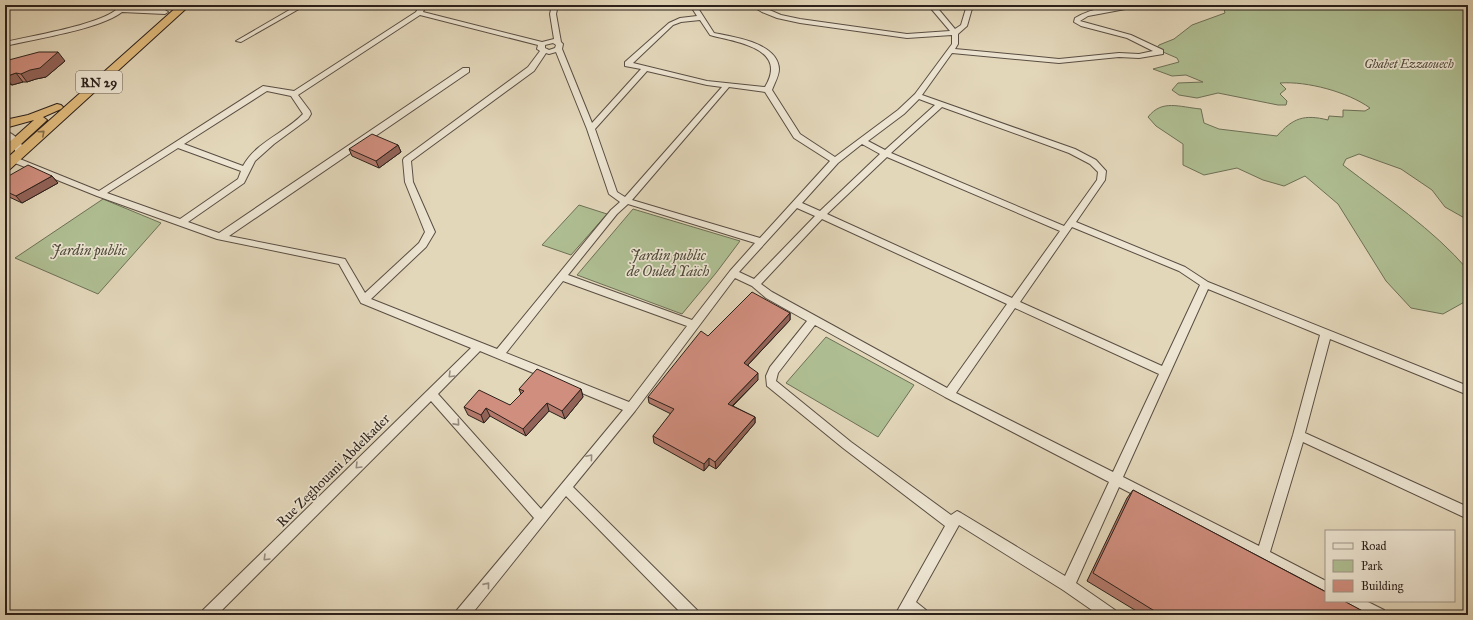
<svg xmlns="http://www.w3.org/2000/svg" width="1473" height="620" viewBox="0 0 1473 620" font-family="'IM FELL Great Primer',serif">
  <rect width="100%" height="100%" fill="#e3d7ba"/>
  <filter id="stains"><feTurbulence type="fractalNoise" baseFrequency=".005" numOctaves="4"/><feColorMatrix values="0 0 0 0 .2 0 0 0 0 .09 0 0 0 0 .02 0 0 0 .5 -.17"/></filter>
  <radialGradient id="worn" r=".72"><stop offset=".6" stop-color="#630" stop-opacity="0"/><stop offset="1" stop-color="#630" stop-opacity=".3"/></radialGradient>
  <!-- green -->
  <path fill="#afbf93" stroke="#6d7057" d="M1223 5H1468V220L1445 207 1432 190 1401 169 1359 154 1346 159 1343 165C1386 198 1433 229 1468 270V300L1443 314 1411 308 1386 281 1338 204 1305 176 1284 186 1263 180 1237 168 1204 175 1183 165V144L1156 126 1148 117C1162 99 1179 107 1201 109L1204 123 1219 129 1277 136C1293 118 1304 114 1328 120L1329 116 1343 117V110L1365 111 1370 108C1348 92 1307 81 1280 83L1286 89 1280 94 1287 101 1286 105H1278L1218 93 1197 98 1179 95 1172 90 1178 83 1203 82 1186 75 1172 76 1153 69 1179 62 1177 58 1156 49 1159 45 1174 39 1192 25 1225 13Z
    M103 199 161 223 98 294 15 258Z
    M579 205 607 214 571 255 542 245Z
    M633 209 740 241 716 273 682 314 577 275Z
    M826 337 914 385 878 437 786 383Z"/>
  <g fill="none" stroke-linecap="round" stroke-linejoin="round">
    <defs>
      <path id="minor" d="M107 5H115L120 7 123 5H130L127 8 165 10 168 12 165 14 122 12C101 29 34 39 5 46V42C32 36 97 25 116 10Z
        M298 5H306L241 42 236 41Z
        M420 5H426L423 12 542 42 554 39 550 14 552 5H558L556 14 561 42 563 44 562 49 592 123 641 69 625 66V62L669 23 680 18 697 16 690 5H696L714 33C734 37 778 43 779 69 779 76 774 84 772 90L800 134 835 157 898 110 915 94 952 44V35L907 38 800 23 777 18 762 12 750 5H758L781 15 800 19 907 34 950 31 928 5H935L955 29 961 25 967 5H973L967 26 958 34V44L955 49 1059 59 1119 53 1139 54 1153 51 1127 38 1081 26 1074 22 1075 18C1093 7 1118 5 1139 5L1136 7 1088 16 1080 21 1131 35 1163 50V54L1139 58 1119 57 1059 63 952 53 922 95 1075 149 1096 160 1106 171 1105 180 1076 222 1185 267 1208 282 1468 386V395L1330 339 1305 433 1468 507V519L1303 442 1270 552 1326 581V594L1119 487 1076 583 1115 610 1117 615H1099L1063 590 959 525 916 602 926 610 928 615H895L945 526 843 448 767 386 766 376 770 367 807 321 766 298 752 286 735 278 635 411 573 487 697 610 699 615H683L566 496 471 615H455L457 610 534 518 431 401 217 615H201L203 610 471 348 361 303 339 264 217 239 97 196 5 159V153L99 191 263 86 294 91 416 12ZM420 15 538 45 537 49 540 51 528 67 404 158 403 160 405 182 425 232 419 243 365 293 345 259 229 236 469 72V68H463L219 233 188 222 244 183 255 161 274 144 308 119 311 114 310 111 298 95ZM700 20 710 35C727 40 771 45 771 69 771 76 768 82 765 87L707 81 633 63 673 25 681 22ZM553 43 556 45 555 48 549 50 545 48V45ZM556 52 587 129 609 194 620 202 611 210 497 349 371 299 426 247 435 232 413 182 411 161 534 71 546 53 549 54ZM647 71 707 85 722 87 625 197 617 192 595 129ZM729 87 765 92 794 138 830 161 760 238 632 200ZM267 91 291 96 303 114C285 133 256 142 243 166L184 144ZM919 99 935 105 885 150 868 141 904 114ZM942 107 1069 153 1090 164 1098 172 1097 180 1064 226 891 153ZM862 144 880 154 820 211 802 203 838 163ZM178 148 241 171 238 179 180 219 107 193ZM887 157 1060 231 1012 298 827 214ZM628 204 755 243 730 271 692 320 568 275 617 214ZM797 208 815 216 754 279 739 272ZM822 219 1007 304 947 388 772 292 761 284ZM1072 227 1179 271 1200 285 1162 366 1020 302ZM563 281 687 326 629 402 506 353ZM1208 289 1320 335 1293 435 1259 546 1123 477ZM1015 308 1159 374 1113 472 956 393ZM815 325 945 397 1109 482 1065 576 961 513 957 511 951 515 851 442 776 381 778 373ZM480 351 623 410 541 509 438 394Z
        M1030 5H1048C1044 8 1034 8 1030 5Z
        M5 131C15 134 27 145 22 156H16L14 144 5 137Z
        M1345 601H1366L1384 610 1386 615C1372 615 1351 616 1345 601Z"/>
      <path id="highway" d="M179 5H190L9 170 5 171V160Z
        M57 104 61 105 63 107 61 109 43 117 47 120 45 122 9 155 5 156V146L34 120 5 128V120L28 115Z"/>
    </defs>
    <!-- minor casing -->
    <use href="#minor" stroke="#594e43" stroke-width="2"/>
    <!-- highway casing -->
    <use href="#highway" stroke="#2b201b" stroke-width="2"/>
    <!-- minor -->
    <use href="#minor" fill="#ede5d2" fill-rule="evenodd"/>
    <!-- highway -->
    <use href="#highway" fill="#e2bc7d" fill-rule="evenodd"/>
  </g>
  <!-- wall -->
  <path fill="#b37a6c" stroke="#2b201b" d="M5 61H65L46 77 36 79 27 82H23L12 85 5 83Z
    M398 145 401 152 379 168 352 156 349 149Z
    M52 176 58 183 22 203 5 195V178Z
    M790 313V320L748 365 758 380 733 406 755 417V423L716 469 709 465 704 471 654 443 653 436 671 414 649 403 648 397Z
    M519 389H581L583 397 565 419 549 411 526 436 490 416 484 423 468 415 464 407 510 405 521 394Z
    M1133 490 1370 615H1143L1087 581 1127 498Z"/>
  <!-- shaded-wall -->
  <path fill="#926358" stroke="#2b201b" d="M58 52 65 61 46 77 36 79 27 82 21 74Z
    M16 73 23 82 12 85 5 77Z
    M398 145 401 152 379 168 376 161Z
    M52 176 58 183 22 203 16 196Z
    M790 313V320L744 369V363Z
    M758 373V380L728 410V404Z
    M581 389 583 397 565 419 562 411Z
    M547 403 549 411 526 436 523 429Z
    M486 408 490 416 484 423 481 415Z
    M755 417V423L716 469 715 462Z
    M709 458V465L704 471V464Z"/>
  <!-- building -->
  <path fill="#d08e7e" stroke="#2b201b" d="M39 52H58L40 68 30 70 21 74 16 73 5 77V61Z
    M372 134 398 145 376 161 349 149Z
    M28 165 52 176 16 196 5 191V178Z
    M752 292 790 313 744 363 758 373 728 404 755 417 715 462 709 458 704 464 653 436 674 409 648 397 701 331 708 336Z
    M537 369 581 389 562 411 547 403 523 429 486 408 481 415 464 407 479 390 510 405 524 391 519 389Z
    M1133 490 1326 592V601H1344L1370 615H1161L1093 573Z"/>
  <!-- one-way arrows -->
  <defs><path id="oneway-chevron" d="M-2-3.5L2.5 0L-2 3.5" fill="none" stroke-width="1.6" stroke-linecap="round" stroke-linejoin="round"/></defs>
  <use stroke="#866e4c" href="#oneway-chevron" transform="translate(42 133) rotate(-42)"/>
  <g stroke="#968c80">
    <use href="#oneway-chevron" transform="translate(451 375) rotate(135)"/>
    <use href="#oneway-chevron" transform="translate(457 423) rotate(48)"/>
    <use href="#oneway-chevron" transform="translate(590 457) rotate(-50)"/>
    <use href="#oneway-chevron" transform="translate(358 466) rotate(135)"/>
    <use href="#oneway-chevron" transform="translate(266 558) rotate(135)"/>
    <use href="#oneway-chevron" transform="translate(487 585) rotate(-51)"/>
  </g>
  <g text-anchor="middle" stroke-width="3.5" stroke-linejoin="round" paint-order="stroke">
    <!-- far-park labels -->
    <g font-size="12" font-style="italic" fill="#4c4839" stroke="#ede5d2">
      <text x="1409" y="68">Ghabet Ezzaouech</text>
    </g>
    <!-- shield labels -->
    <rect fill="#ede5d2" stroke="#655b52" stroke-width="1" x="76" y="71" width="46" height="22" rx="3"/>
    <g font-size="13" font-weight="bold" fill="#2b201b">
      <text x="99" y="87">RN 29</text>
    </g>
    <!-- park labels -->
    <g font-size="14" font-style="italic" fill="#4c4839" stroke="#ede5d2">
      <text x="89" y="255">Jardin public</text>
      <text x="668" y="260">Jardin public<tspan x="668" dy="16">de Ouled Yaïch</tspan></text>
    </g>
    <!-- street labels -->
    <g font-size="14" fill="#2b201b" stroke="#ede5d2">
      <text transform="translate(333 470) rotate(-45)" y="5">Rue Zeghouani Abdelkader</text>
    </g>
  </g>
  <!-- margin -->
  <rect width="1473" height="620" fill="none" stroke="#e3d7ba" stroke-width="20"/>
  <rect x="6" y="6" width="1461" height="608" fill="none" stroke="#2b201b" stroke-width="2"/>
  <rect x="10" y="10" width="1453" height="600" fill="none" stroke="#2b201b"/>
  <!-- legend -->
  <rect x="1325" y="530" width="130" height="72" fill="#ede5d2" stroke="#9f9689"/>
  <rect x="1333" y="543" width="20" height="6" fill="#ede5d2" stroke="#9f9689"/>
  <text x="1361" y="550" font-size="12" fill="#2b201b">Road</text>
  <rect x="1333" y="560" width="20" height="12" fill="#afbf93" stroke="#9f9689"/>
  <text x="1361" y="570" font-size="12" fill="#2b201b">Park</text>
  <rect x="1333" y="580" width="20" height="12" fill="#d08e7e" stroke="#9f9689"/>
  <text x="1361" y="590" font-size="12" fill="#2b201b">Building</text>
  <rect width="100%" height="100%" filter="url(#stains)"/>
  <rect width="100%" height="100%" fill="url(#worn)"/>
</svg>
